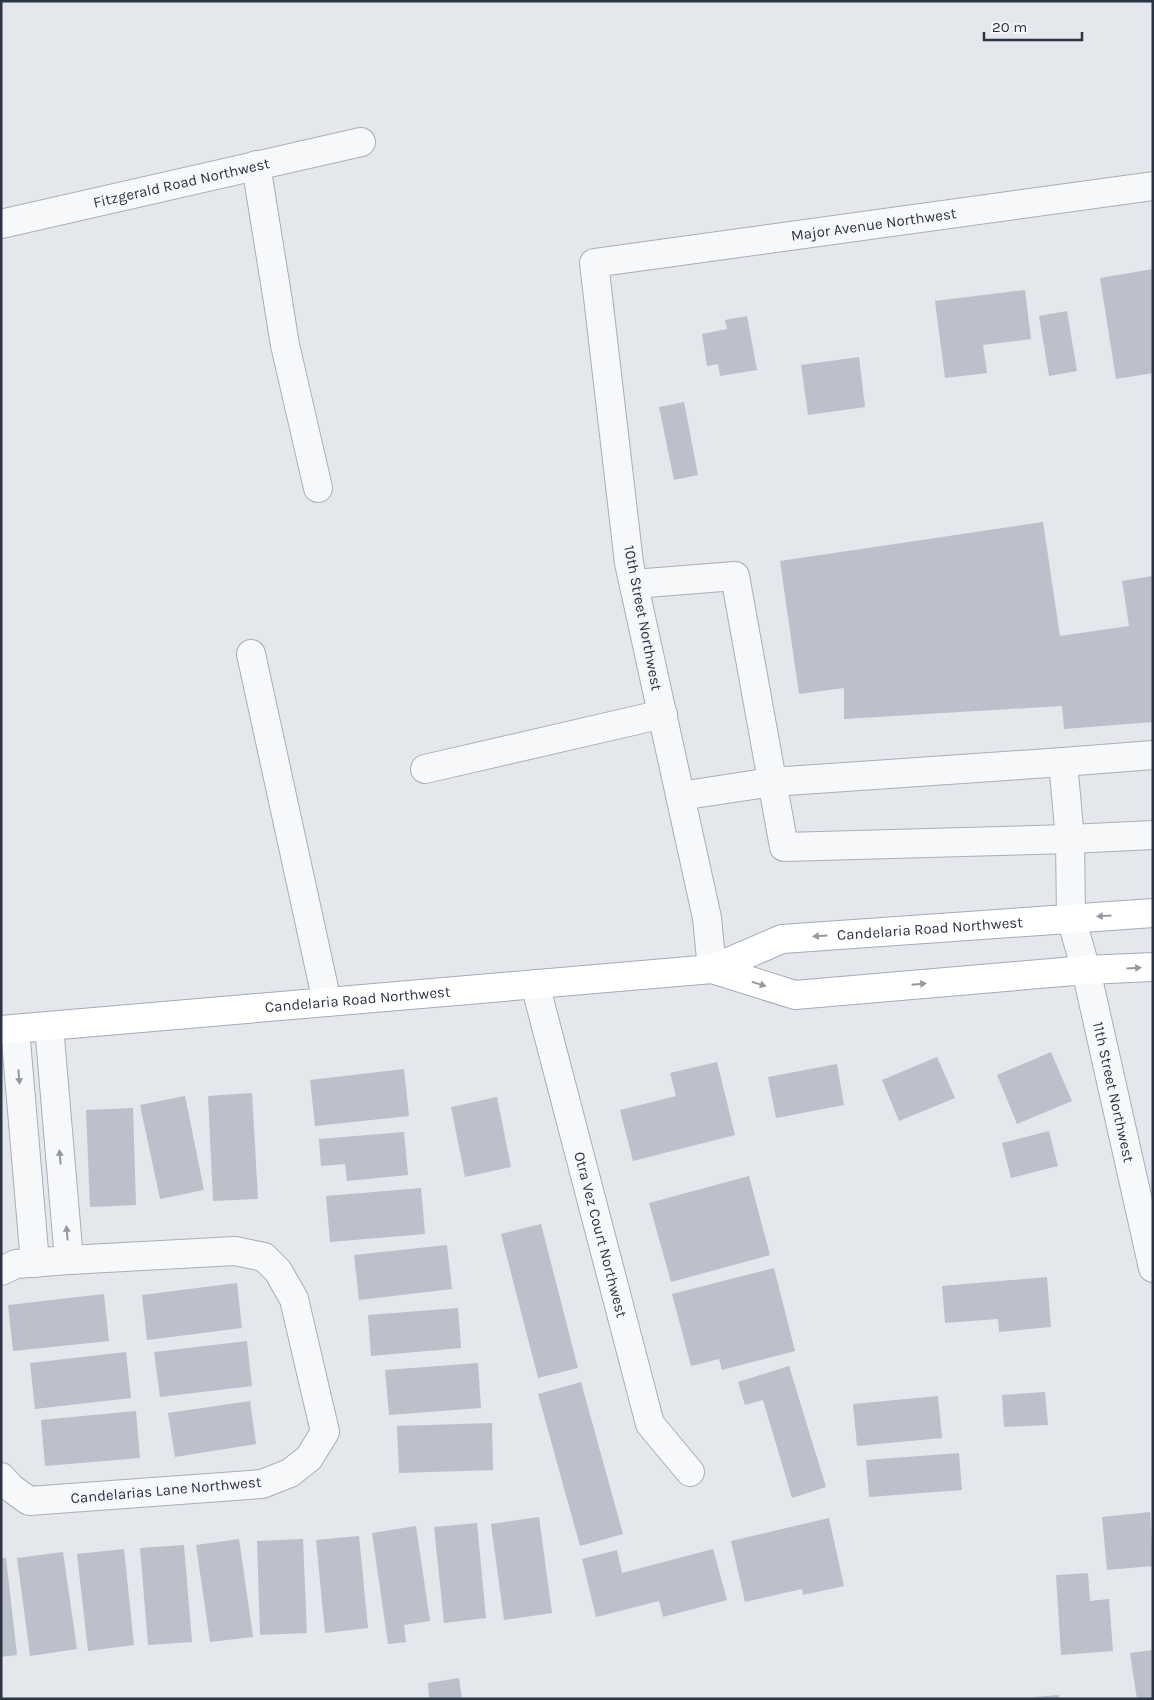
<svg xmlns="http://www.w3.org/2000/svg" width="1154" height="1700" viewBox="0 0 1154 1700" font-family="Karla,sans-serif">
  <rect width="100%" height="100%" fill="#e4e7ec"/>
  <!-- building -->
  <path fill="#bbc0ca" d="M1153 269V373L1116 379 1100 278Z
    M1025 290 1031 339 983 345 987 373 945 378 935 301Z
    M1067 311 1077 371 1049 376 1039 316Z
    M747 316 757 370 720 376 718 364 707 366 702 334 727 329 725 320Z
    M859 357 865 407 808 415 801 365Z
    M684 402 698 475 674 480 659 407Z
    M1043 522 1060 636 1129 626 1122 581 1153 576V722L1064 729 1062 706 844 719V688L799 694 780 561Z
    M1051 1052 1072 1101 1017 1124 997 1075Z
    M937 1057 955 1098 899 1121 882 1080Z
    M717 1062 735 1135 633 1161 620 1110 676 1096 670 1073Z
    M837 1064 844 1105 776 1118 768 1077Z
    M404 1069 409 1116 315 1126 310 1080Z
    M252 1093 258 1199 213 1201 208 1096Z
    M185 1096 204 1190 160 1199 140 1105Z
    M497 1097 511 1167 465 1177 451 1107Z
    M133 1108 136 1205 90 1207 86 1110Z
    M1049 1131 1058 1166 1011 1178 1002 1143Z
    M404 1132 408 1175 347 1181 345 1164 321 1166 319 1139Z
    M749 1176 770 1255 671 1282 649 1203Z
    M421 1188 425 1234 330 1242 326 1196Z
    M541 1224 578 1368 538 1378 501 1234Z
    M447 1245 452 1289 359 1300 354 1255Z
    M774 1268 795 1351 722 1370 719 1359 691 1366 672 1294Z
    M1047 1277 1051 1327 999 1332 998 1319 945 1323 942 1286Z
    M237 1283 242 1328 147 1340 142 1295Z
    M104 1294 109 1341 13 1351 8 1305Z
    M458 1308 461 1348 371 1356 368 1315Z
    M247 1341 252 1386 160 1397 154 1352Z
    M126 1352 131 1398 35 1409 30 1363Z
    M478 1363 481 1408 389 1415 385 1370Z
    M789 1366 826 1487 792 1498 763 1400 745 1405 738 1382Z
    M581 1382 623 1534 580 1546 538 1394Z
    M1045 1392 1048 1425 1004 1427 1002 1395Z
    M938 1396 942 1438 857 1446 853 1404Z
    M250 1401 256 1444 175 1457 168 1413Z
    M136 1411 140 1458 45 1466 41 1420Z
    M492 1423 493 1470 399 1473 397 1426Z
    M959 1453 962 1490 869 1497 866 1460Z
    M1150 1512 1153 1566 1107 1570 1102 1517Z
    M539 1517 552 1613 504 1620 491 1524Z
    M829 1518 844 1586 803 1595 802 1589 745 1602 731 1541Z
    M477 1523 486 1618 444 1623 434 1527Z
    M416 1526 430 1621 404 1625 406 1642 388 1644 372 1533Z
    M359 1536 368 1628 325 1633 316 1540Z
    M239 1539 253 1637 210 1642 196 1545Z
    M303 1539 307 1633 260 1635 257 1541Z
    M184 1545 192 1642 148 1645 140 1548Z
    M124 1549 134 1645 88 1651 77 1554Z
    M713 1549 727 1600 663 1617 659 1601 596 1617 582 1559 617 1550 622 1573Z
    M63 1552 77 1649 30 1656 17 1558Z
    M1 1558H6L17 1655 1 1657Z
    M1088 1573 1090 1601 1109 1599 1113 1651 1061 1655 1056 1575Z
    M1153 1650V1699H1137L1130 1653Z
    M459 1678 462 1699H429L428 1683Z
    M1059 1695V1699H1035V1697Z"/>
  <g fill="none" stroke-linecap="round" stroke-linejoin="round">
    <defs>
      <g id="minor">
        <path d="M256 165 285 345 318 488"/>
        <path id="s1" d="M1 224 361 142"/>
        <path id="s2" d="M634 584 735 576 784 847 1070 839 1071 918 1086 970 1153 1268"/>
        <path d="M251 654 327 1002"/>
        <path d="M1063 762 1153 755"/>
        <path d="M425 769 663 714"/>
        <path d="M680 796 772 782 1063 762 1070 839 1153 835"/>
        <path id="s3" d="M712 969 707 918 629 563 594 263 1153 186"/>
        <path id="s4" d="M535 984 650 1424 690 1472"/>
        <path d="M49 1026 69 1260"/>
        <path d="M15 1029 35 1263"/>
        <path d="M1 1271 16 1264 69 1260 235 1251 264 1257 278 1271 294 1299 325 1432 309 1458 290 1473 262 1484 29 1501 11 1488 1 1477"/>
      </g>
      <g id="major">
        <path d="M712 969 795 995 1086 970 1153 967"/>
        <path id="s5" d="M1 1030 712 969 782 939 1153 913"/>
      </g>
    </defs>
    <!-- minor casing -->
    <use href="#minor" stroke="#a9aeb7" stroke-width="30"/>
    <!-- major casing -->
    <use href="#major" stroke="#a3abb8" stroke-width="30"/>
    <!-- minor -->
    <use href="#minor" stroke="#f7f8fa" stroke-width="28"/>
    <!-- major -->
    <use href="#major" stroke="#fff" stroke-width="28"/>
  </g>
  <!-- one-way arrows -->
  <defs><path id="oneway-solid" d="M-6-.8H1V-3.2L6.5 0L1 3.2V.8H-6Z" transform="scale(1.25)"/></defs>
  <g fill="#959aa2">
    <use href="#oneway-solid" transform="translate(1104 916) rotate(177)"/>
    <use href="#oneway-solid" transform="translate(820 936) rotate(176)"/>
    <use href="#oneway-solid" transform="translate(1134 968) rotate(-3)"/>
    <use href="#oneway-solid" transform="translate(759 984) rotate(17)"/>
    <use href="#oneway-solid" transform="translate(919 984) rotate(-5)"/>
  </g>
  <g fill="#9196a0">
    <use href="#oneway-solid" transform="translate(19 1077) rotate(85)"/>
    <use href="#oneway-solid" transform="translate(60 1157) rotate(-95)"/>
    <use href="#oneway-solid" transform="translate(67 1233) rotate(-95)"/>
  </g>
  <g text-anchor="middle" stroke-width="4" stroke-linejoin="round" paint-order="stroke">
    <!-- street labels -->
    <g font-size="15" fill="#2b3445" stroke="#f4f6f9">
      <text dy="5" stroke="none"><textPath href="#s1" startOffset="185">Fitzgerald Road Northwest</textPath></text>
      <text dy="5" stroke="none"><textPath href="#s3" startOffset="999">Major Avenue Northwest</textPath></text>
      <text transform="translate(643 618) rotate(79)" y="5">10th Street Northwest</text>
      <text dy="5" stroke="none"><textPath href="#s5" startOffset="938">Candelaria Road Northwest</textPath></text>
      <text dy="5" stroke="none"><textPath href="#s5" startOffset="358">Candelaria Road Northwest</textPath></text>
      <text dy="5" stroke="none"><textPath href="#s2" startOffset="921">11th Street Northwest</textPath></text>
      <text dy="5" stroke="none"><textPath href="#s4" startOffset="259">Otra Vez Court Northwest</textPath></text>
      <text transform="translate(166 1490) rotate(-5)" y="5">Candelarias Lane Northwest</text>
    </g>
  </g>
  <!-- border -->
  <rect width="1154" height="1700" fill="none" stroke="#2b3445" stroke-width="5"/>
  <!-- scale -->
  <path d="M984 32v8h98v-8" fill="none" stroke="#2b3445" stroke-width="2.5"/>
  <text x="992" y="32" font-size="15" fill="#2b3445" stroke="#f4f6f9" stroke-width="4" paint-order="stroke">20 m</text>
</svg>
